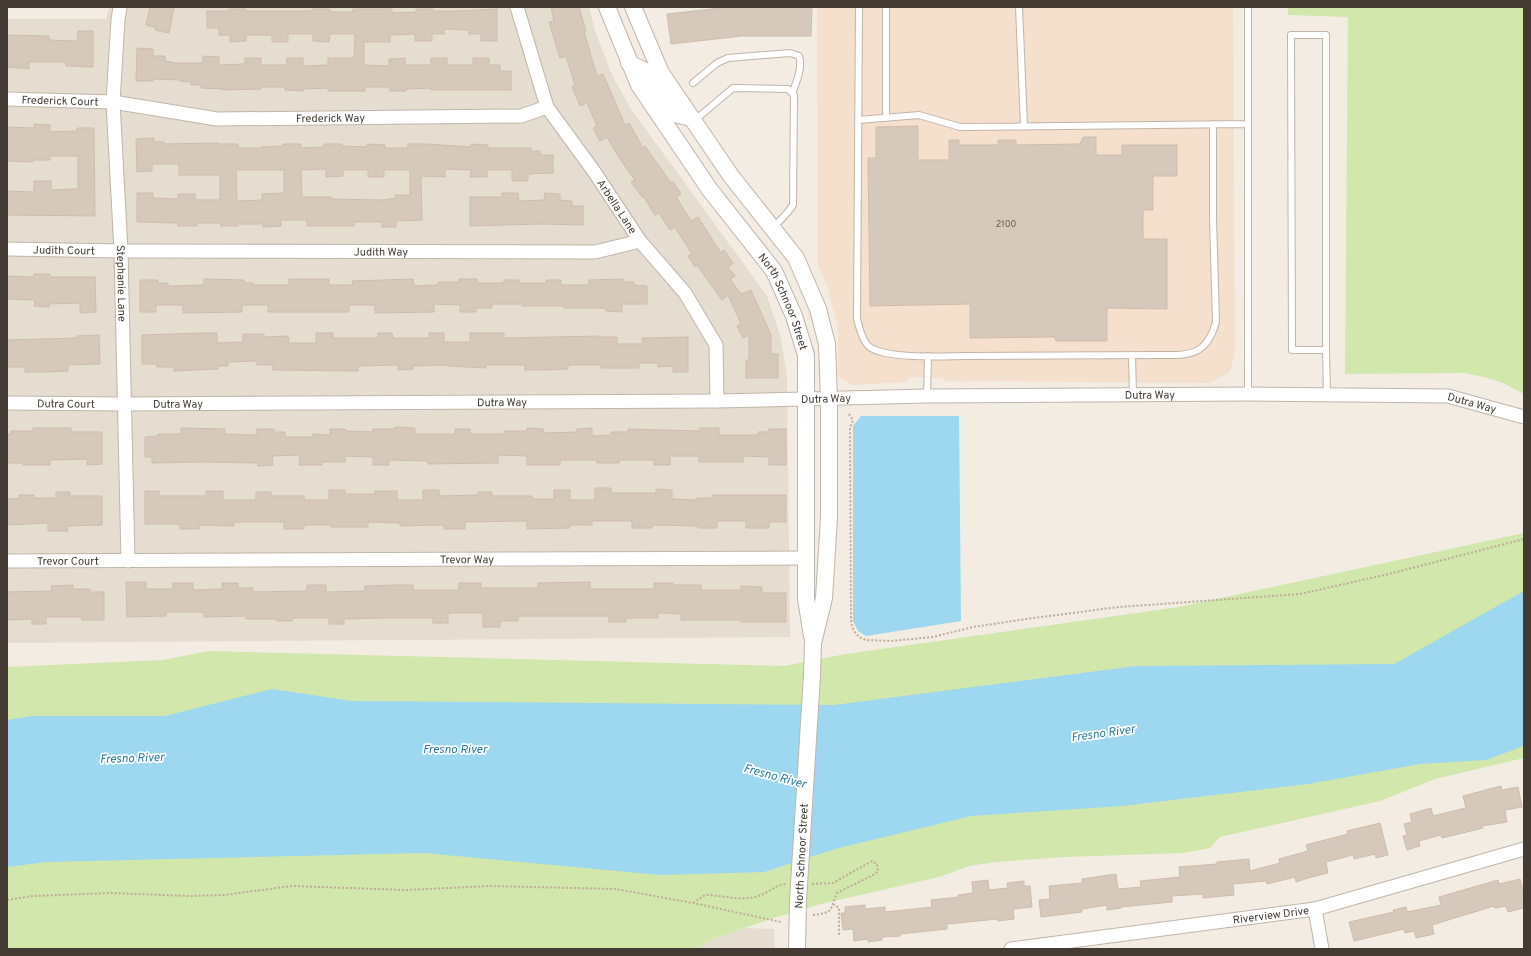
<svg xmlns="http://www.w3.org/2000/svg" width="1531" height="956" viewBox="0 0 1531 956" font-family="Overpass,sans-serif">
  <rect width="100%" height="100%" fill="#f2ece3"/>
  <!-- residential -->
  <path fill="#e6ddd1" d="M109 7H589L595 31 612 75 631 109 767 296 781 338 787 376 790 637 7 643V19H106Z
    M746 928 774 929 775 949H696L715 938Z"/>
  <!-- commercial -->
  <path fill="#f5dfcd" d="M817 7H1233L1235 351 1230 372 1210 383 946 381 941 378 910 377 906 382 852 385 838 376V326L826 283 818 265Z"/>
  <!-- green -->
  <path fill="#d2e7ab" d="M1288 7H1524V394L1503 383 1484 377 1464 373 1345 374 1348 17 1288 15Z
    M1524 533V758L1435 779 1380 801 1220 837 1210 848 1184 853 1064 857 996 862 969 866 939 877 821 904 771 919 715 938 696 949H7V667L163 660 209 651 784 666 846 654 1179 607Z"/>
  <!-- water -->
  <path fill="#9dd7f0" d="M861 416H959L961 621 866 636 858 631 853 621V426Z
    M1524 591V744L1521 747 1486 760 1420 764 1308 784 1122 806 971 816 835 849 764 872 660 875 424 853 46 862 7 867V720L32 716H165L272 689 352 701 834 705 1136 666 1394 664Z"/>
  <!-- building -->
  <path fill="#d6c9bb" stroke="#cebdac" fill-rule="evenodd" d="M150 7H174L169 33 155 30V27L146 25Z
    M551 7H579L586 32H584L597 76 603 74 625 125 629 123 643 148 645 146 671 183 673 182 681 194 676 197 691 221 698 217 721 253 724 250 733 263 728 267 735 276 730 279 741 294 751 290 771 335V354H778V378H746V360H749V335L743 338 737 326 741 324 728 295 722 300 697 265 695 267 688 256 692 254 675 227 670 230 659 213 655 215 643 196 642 197 631 182 635 180 618 156 607 137 600 141 593 128 597 126 587 103 580 106 572 87 575 85 566 56 560 58 549 22 554 21Z
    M730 7H812L811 36H742L671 44 667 14Z
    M229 9H246V11H312V9H330V12H353V9H392V13L416 12V9H433V11H459L497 9V41H481V34H469V30L444 29V34H432V41H415V34L390 35V42H364V65L389 66V59L405 58V65H431V58H447V65H473V58H489V65H500V71H511V90H431V88L406 89V91H390L389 87H365V91H328V88L303 89V91L285 90V87H261V89L223 90V89L201 88V85H191V82L180 81V80L153 79V81H136L137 48 153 49V56H165V61L175 63H203V56L219 57V65L245 64V58H261V65H286L287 58H303V66L328 65V58H354L355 34H330L329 42 313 41V34H288V42H272V35H246V41L230 42V35H219V28H207V11H229Z
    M78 31H93V67L66 66V62H29V69L7 67V35L49 36V40L77 41Z
    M34 124 50 125V132L77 131V128H94L95 216 7 215V191L34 192V181H51V190L78 189V156H50V160H33V162L7 161V127L34 128Z
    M918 126V160H949V140H959V145H998V140H1016V145L1080 144 1083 137H1096V155H1122V145H1177V176H1153V210H1143V239H1167V309L1107 308V341H1056L1055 337 970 338V304L870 306 868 158H876V127Z
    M154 138V142H164V144L218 143V144H238V148H262V147L283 146V144H301V148L324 147V144H342V146L367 147V144L385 145V148H408V144H427L471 147V144L488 145V148H531V151H540V155H553V173L528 174V181H512V170H487V177H470L471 170 445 169V177L421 176 422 220 396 221V227H382V222H354V226H307V220H281V226L263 227V224H238V226H221V223H197V226H178V223L137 222V193H153V198L178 199V194H195V200H220V175H179V164H152V171L137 172 136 139ZM326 169V177L343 176V170H368V177H384V170H410V195H395L396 198 382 200 331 199V197H302L301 170ZM236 170H284V193L262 194V200L237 201Z
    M502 193H518L519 201 544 200 545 193 560 194V200L572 201V206H583V225L541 224 470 226V197H502Z
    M34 274H50V277H95L96 312 80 313V303L49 304V307L34 306 35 300 7 299V276L34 277Z
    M204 279 244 280V283H253V285H289V279H329V285H353L352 281 413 279 414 286 438 285V282H459V279H477V283H504V280H519V283H546V280H561V285H589V280L624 279V282H634V285L647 286V304H622V312L606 311V308H564V306H522V304H492V308H476V312H460V305L434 304V312L375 313V305H349V312H268V305H242V312L183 313V305H156V312H140V280H158V283H168V286L204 285Z
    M201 333H217V343L243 342V334H264V337L288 336 289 343H316V333H333V338H378V333H392L393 338H430L429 333H444V342H470V333H504V338L598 336V337H617V344H643L642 338 688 337V372H673V366L658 367V363H639V368H601V365H568V369L544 370H525V365H486V368L448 366V365L413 366V369L398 370V365L358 366V371L273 370V365H257V361L228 362V366H218V369L174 371V367H157V364H142V335Z
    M99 335 100 364 68 365V371L44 372H25V367H7V340L77 338V336Z
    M395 427 415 428V434H455V429H470V434H504V431H527V428L544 429 543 433 577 432V429L592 428V436L611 435V432H628V429L700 431V428H719V435H758V432H769V429H786V465H769V457L743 456V462H699V456H670V465H654V460H619V463H597V460H560V465H527V456L498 455V463L428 464V461L389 460V465H373V457L345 456V462H322V465H299L300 455 272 456 273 465 258 466 257 463 200 462 152 463V457H145V437L158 436V434H181V428L225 429 224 434 257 435V429H274V432H285V437H313V434L330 435V429H345V431L373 432V429H395Z
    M33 428H71V432H102V464L87 465V459L50 460V465H23V463H7V434H11V431H33Z
    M595 488H611V493H656V489L672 490V499L697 500V498H712V495H786V522H769V528H746V521H717V528H698V526L652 525V528H632V521H592V525H570V528L527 529V521L465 522V529H444V525L400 526V523L368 522V527H331V525H304V529H284V522H234V526L199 525V529H180V524H145V491H159V496H206V491H223V500H256V492H271V496H304V500H329V490H345V494H375V491H397V500H423V490H439V496L478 495V492H492V496H532V499H554V490H570V500H595Z
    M56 492H70V496H102V525L67 526 68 531H48V523L7 525V499L19 498V495H34V498H56Z
    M126 582H146V589H173V583H193V590L223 589 222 583H238V588H253V592L307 591V585H326V592L365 591V586L394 585H413V590H459V583H481V588H538V583L590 582V589H654V583H673V585H701V590H741V586L762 587V593H786V622H741V620H681V614L658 613V618H626V622H609V616H518V621H500V627H483V613H448V623H433V618H385L344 619V624H329V618H292V621H277V619H246V616L204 617V612H166V616L127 617Z
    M73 585V589H90V592H104V620H82V617H46V624H32V619L7 620V592L52 591 51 586Z
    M1501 786 1502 790 1518 787 1522 807 1505 810 1507 822 1482 826 1483 828 1442 838 1441 835 1419 841 1420 846 1407 850 1403 836 1407 835 1404 824 1412 822 1410 814 1431 808 1433 816 1466 808 1463 796Z
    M1380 823 1388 855 1376 858 1375 854 1354 859 1353 855 1326 862 1328 873 1308 878 1296 882 1295 877 1267 884 1266 881 1233 884 1234 895 1203 898V894L1172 896V902L1121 907V908L1107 910V905L1082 909V912L1041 917 1039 900 1050 899 1049 886 1082 883V879L1116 874 1118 889 1141 887 1140 881 1180 877 1179 867 1217 864V862L1249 859 1250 871 1280 863 1279 859 1308 851 1306 845 1348 834 1347 831Z
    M1520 879 1524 894V908L1508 912 1506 906 1495 908 1494 906 1432 925 1434 934 1416 938 1414 931 1405 933 1404 929 1354 941 1349 922 1394 912 1393 910 1406 907 1407 912 1441 905 1439 897 1498 880 1499 884Z
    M988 880 989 890 1008 888 1007 883 1024 881V886H1030L1032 907 1013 909 1014 919 998 921V919L947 924V929L900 934V936L882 937V940L868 942V939L854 941 853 929 843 930 841 913H845V907L865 905V909L885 907V912L932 907 931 900 959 897 958 895 973 893 972 882Z"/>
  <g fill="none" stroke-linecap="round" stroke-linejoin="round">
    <defs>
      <path id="service" d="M859 7 857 318C859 328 863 345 873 349 894 359 943 356 967 356 1030 356 1092 355 1155 355 1187 355 1206 358 1216 322L1213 219V124
        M886 7V118
        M1019 7 1024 126
        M1248 7V394
        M693 83 717 63 728 58 790 53 799 56C803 67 797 82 792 93
        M695 120 733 88 788 89 794 95 793 205 787 213 773 228
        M858 120 919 115 960 127 1248 124
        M1326 350V35H1291L1292 350H1326L1327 395
        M1132 355 1133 395
        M927 396 928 356"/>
      <g id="minor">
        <path id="s1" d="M120 7 118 20 113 102 121 251 128 561"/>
        <path id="s2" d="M517 7 547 107 593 170 640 241 685 293 716 345 717 401"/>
        <path id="s3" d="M7 99 113 102 217 119 521 116 547 107"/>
        <path id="s4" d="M7 249 121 251 595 252 640 241"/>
        <path id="s5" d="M7 403 124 404 717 401 927 396 1248 394 1448 396 1524 417"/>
        <path id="s6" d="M7 561 806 558"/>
        <path d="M1315 909 1322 949"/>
        <path id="s7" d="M1011 949 1315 909 1524 849"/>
      </g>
      <g id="tertiary">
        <path id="s8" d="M607 7 639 85 710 190 774 271 794 316 806 355V599L812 636"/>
        <path d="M633 7 661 73 731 176 796 258 818 309 827 344 829 399V518L824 598 813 643 812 675"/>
        <path d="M629 63 645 71 670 113 692 118"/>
        <path d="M797 949 798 901"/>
      </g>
    </defs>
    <!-- service casing -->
    <use href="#service" stroke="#c0b5a9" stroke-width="8"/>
    <!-- minor casing -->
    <use href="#minor" stroke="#c0b5a9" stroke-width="15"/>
    <!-- tertiary casing -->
    <use href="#tertiary" stroke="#c0b5a9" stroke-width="18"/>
    <!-- path -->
    <path stroke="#bfac97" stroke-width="2" stroke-dasharray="2 2" stroke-linecap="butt" d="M849 414 853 420 850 428 851 619 852 627 856 634 861 638 866 640 891 641 933 637 973 627 1033 618 1119 607 1300 594 1389 574 1524 539
      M812 884 833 883 872 861 877 864 878 871 875 874 837 893C829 911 835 912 813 915
      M7 900 33 896 111 893 189 896 224 895 292 886 406 890 489 886 616 889 693 903 781 922
      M693 903 705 895C722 895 738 901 755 897 766 895 774 885 786 884
      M833 904 839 908V936"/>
    <!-- service -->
    <use href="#service" stroke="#fff" stroke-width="6"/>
    <!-- minor -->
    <use href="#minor" stroke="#fff" stroke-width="13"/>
    <!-- tertiary -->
    <use href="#tertiary" stroke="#fff" stroke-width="16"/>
    <defs>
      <path id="tertiary-bridge" d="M798 901 812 675"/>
    </defs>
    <!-- tertiary-bridge casing -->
    <use href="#tertiary-bridge" stroke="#c0b5a9" stroke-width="18" stroke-linecap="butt"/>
    <!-- tertiary-bridge -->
    <use href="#tertiary-bridge" stroke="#fff" stroke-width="16"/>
  </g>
  <g text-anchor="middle" stroke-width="3.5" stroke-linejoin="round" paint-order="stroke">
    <!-- number labels -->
    <g font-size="9" fill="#685e55">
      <text x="1006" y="227">2100</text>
    </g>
    <!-- street labels -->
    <g font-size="11" fill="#433b33" stroke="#fff">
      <text dy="4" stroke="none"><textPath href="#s3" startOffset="53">Frederick Court</textPath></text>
      <text dy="4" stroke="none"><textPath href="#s3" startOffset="325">Frederick Way</textPath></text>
      <text dy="4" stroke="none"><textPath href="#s2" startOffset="226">Arbella Lane</textPath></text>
      <text dy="4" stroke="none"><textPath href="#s4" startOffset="57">Judith Court</textPath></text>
      <text dy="4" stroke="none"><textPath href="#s4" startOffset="374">Judith Way</textPath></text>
      <text dy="4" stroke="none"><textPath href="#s1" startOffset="277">Stephanie Lane</textPath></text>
      <text dy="4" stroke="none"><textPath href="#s8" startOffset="346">North Schnoor Street</textPath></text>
      <text dy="4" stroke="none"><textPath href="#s5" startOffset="1143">Dutra Way</textPath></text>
      <text dy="4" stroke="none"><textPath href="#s5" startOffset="819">Dutra Way</textPath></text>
      <text dy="4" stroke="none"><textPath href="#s5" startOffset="495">Dutra Way</textPath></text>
      <text dy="4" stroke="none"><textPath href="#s5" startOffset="1466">Dutra Way</textPath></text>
      <text dy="4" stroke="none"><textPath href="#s5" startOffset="59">Dutra Court</textPath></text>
      <text dy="4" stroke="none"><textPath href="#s5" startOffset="171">Dutra Way</textPath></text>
      <text dy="4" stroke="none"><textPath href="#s6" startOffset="460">Trevor Way</textPath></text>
      <text dy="4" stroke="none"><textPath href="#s6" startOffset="61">Trevor Court</textPath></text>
      <text transform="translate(801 856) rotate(-87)" y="4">North Schnoor Street</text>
      <text dy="4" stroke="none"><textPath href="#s7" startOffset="262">Riverview Drive</textPath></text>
    </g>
    <!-- water labels -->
    <g font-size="12" font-style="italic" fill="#2a7a9f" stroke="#fff">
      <text transform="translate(1103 733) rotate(-8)" y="4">Fresno River</text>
      <text x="455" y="753">Fresno River</text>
      <text transform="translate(132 758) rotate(-2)" y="4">Fresno River</text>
      <text transform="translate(775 776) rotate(15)" y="4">Fresno River</text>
    </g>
  </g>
  <!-- border -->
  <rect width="1531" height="956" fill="none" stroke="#433b33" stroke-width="16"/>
</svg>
